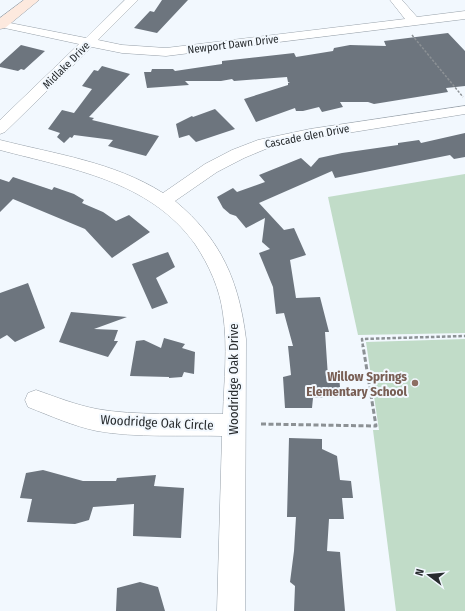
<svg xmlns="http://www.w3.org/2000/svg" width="465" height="611" viewBox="0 0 465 611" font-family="'Fira Sans Condensed',sans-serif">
  <rect width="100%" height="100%" fill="#f2f8fe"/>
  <!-- green -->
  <path fill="#c1dcc8" d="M465 174V333L358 335 328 197Z
    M465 339V611H396L373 430H379L366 342Z"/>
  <!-- building -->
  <path fill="#6d757e" d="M162 0H188L157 33 134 28 150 11 154 12Z
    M448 33 465 51V86L446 88 448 92 374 104 368 102H340L343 107 322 112 319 107 303 111H296L295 108 256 122 244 99 288 85V83L290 82H288L287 77 234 81 232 79 221 81H185L189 85 147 88 144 72H151L152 69H173L175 71 222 64V61L294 53 296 57 333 51 334 48 350 45 386 46 384 41Z
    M21 45 45 51 24 70 21 69 18 71 0 67V64Z
    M102 66 130 74 89 117 94 118 92 120 159 136 146 156 108 146 113 140 74 135 72 138 70 137 64 143 57 137 60 133 48 129 62 110 74 113 92 89 82 86 94 70 98 71Z
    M215 109 235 129 196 142 189 135 179 138 176 124 192 116 193 117Z
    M465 133V157L454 159 450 155 335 178 332 171 259 203 284 230 294 228 306 255 290 260 296 298 320 297 329 332H325L328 377H339L341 397 313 398 312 408H285L283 377 291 375 288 346H293L284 313 276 314 273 287 259 253 270 249 262 242 265 218 246 228 236 216 230 214 223 208 217 197 233 188 237 192 265 182 259 175 301 158 311 167 319 158 342 153 398 145V143L419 140 421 143Z
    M13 177 52 190 54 187 74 194 84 200 82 203 103 212 116 221 129 215 150 232 112 258 85 229 13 199 0 212V179L9 182Z
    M168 252 175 267 156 278 168 303 152 309 132 264Z
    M28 283 45 328 15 342 7 335 0 339V293Z
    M71 312 127 317 94 329 118 330 114 341H118L108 357 59 342Z
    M164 338 185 344 182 348 195 352 194 374 184 372 182 377 169 378V377L130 376 136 341 144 340 161 348Z
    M289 438 322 439V449L337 456 340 480 351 481 353 498H342L344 519H329L327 551 340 552 345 611H294L295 586 290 582 294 551 296 517H287Z
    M43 470 83 481H116L117 478 156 475 154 486 184 488 181 538 133 536 134 504 93 507 89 520 75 524 27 522 32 499 20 498 26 473Z
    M140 582 158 587 165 611H116L117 588Z"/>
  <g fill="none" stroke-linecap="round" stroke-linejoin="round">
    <defs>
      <path id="street" d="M125 0H138L98 40 122 45 166 48 405 19 390 0H402L417 17 465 11V19L166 56 122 53 92 47 5 132 0 134V120L79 44 0 27V21L86 38Z
        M465 106V114L310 139 268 148 244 158 217 172 175 201C221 239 239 281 246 339L245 611H217L222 436C184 435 135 438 97 431 73 426 51 416 28 407L25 400 28 393 36 390C56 397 76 405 97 409 135 416 184 413 223 414 224 381 228 347 223 314 220 289 209 265 195 244 149 180 71 169 0 150V140C55 154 114 162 163 193L205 164 232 150 258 140 310 129Z"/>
      <path id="secondary" d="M24 0H39L5 28 0 29V18Z"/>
    </defs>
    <!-- street casing -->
    <use href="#street" stroke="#97a0a9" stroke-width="1"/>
    <!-- secondary casing -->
    <use href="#secondary" stroke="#97a0a9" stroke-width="1"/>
    <!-- path-far2 -->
    <path stroke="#8c9195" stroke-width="1.5" stroke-dasharray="2.5 1.5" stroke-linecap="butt" d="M412 35 463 97"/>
    <!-- path-far1 -->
    <path stroke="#8c9195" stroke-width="2.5" stroke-dasharray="3.5 2" stroke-linecap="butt" d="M363 347 362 339 465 336"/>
    <!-- path -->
    <path stroke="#8c9195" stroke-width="3" stroke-dasharray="5 2.5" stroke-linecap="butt" d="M261 424 376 426 363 346"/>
    <!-- street -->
    <use href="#street" fill="#fff" fill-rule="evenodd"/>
    <!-- secondary -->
    <use href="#secondary" fill="#fde9de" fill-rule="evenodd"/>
  </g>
  <!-- markers -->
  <circle fill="#8d6e63" stroke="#f2f8fe" stroke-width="1.5" cx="415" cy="383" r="4"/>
  <g text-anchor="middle" stroke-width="4" stroke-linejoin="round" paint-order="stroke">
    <!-- far-street labels -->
    <g font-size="11" fill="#272b2e" stroke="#f2f8fe">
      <text transform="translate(233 44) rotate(-7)" y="4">Newport Dawn Drive</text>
      <text transform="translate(66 65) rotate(-45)" y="4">Midlake Drive</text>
      <text transform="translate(307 136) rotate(-11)" y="4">Cascade Glen Drive</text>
    </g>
    <!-- education labels -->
    <g font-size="13" font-weight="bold" fill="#785e54" stroke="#f2f8fe" text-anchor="end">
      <text x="407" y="381">Willow Springs<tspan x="407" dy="15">Elementary School</tspan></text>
    </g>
    <!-- street labels -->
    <g font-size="13" fill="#272b2e" stroke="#f2f8fe">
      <text transform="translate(233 379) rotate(-90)" y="5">Woodridge Oak Drive</text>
      <text transform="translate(157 422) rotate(3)" y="5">Woodridge Oak Circle</text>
    </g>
  </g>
  <!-- north arrow -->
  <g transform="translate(429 575) rotate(286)" stroke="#f2f8fe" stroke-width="3" paint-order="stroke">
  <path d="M0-3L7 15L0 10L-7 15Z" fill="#272b2e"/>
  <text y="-6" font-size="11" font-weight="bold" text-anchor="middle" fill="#272b2e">N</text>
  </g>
</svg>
